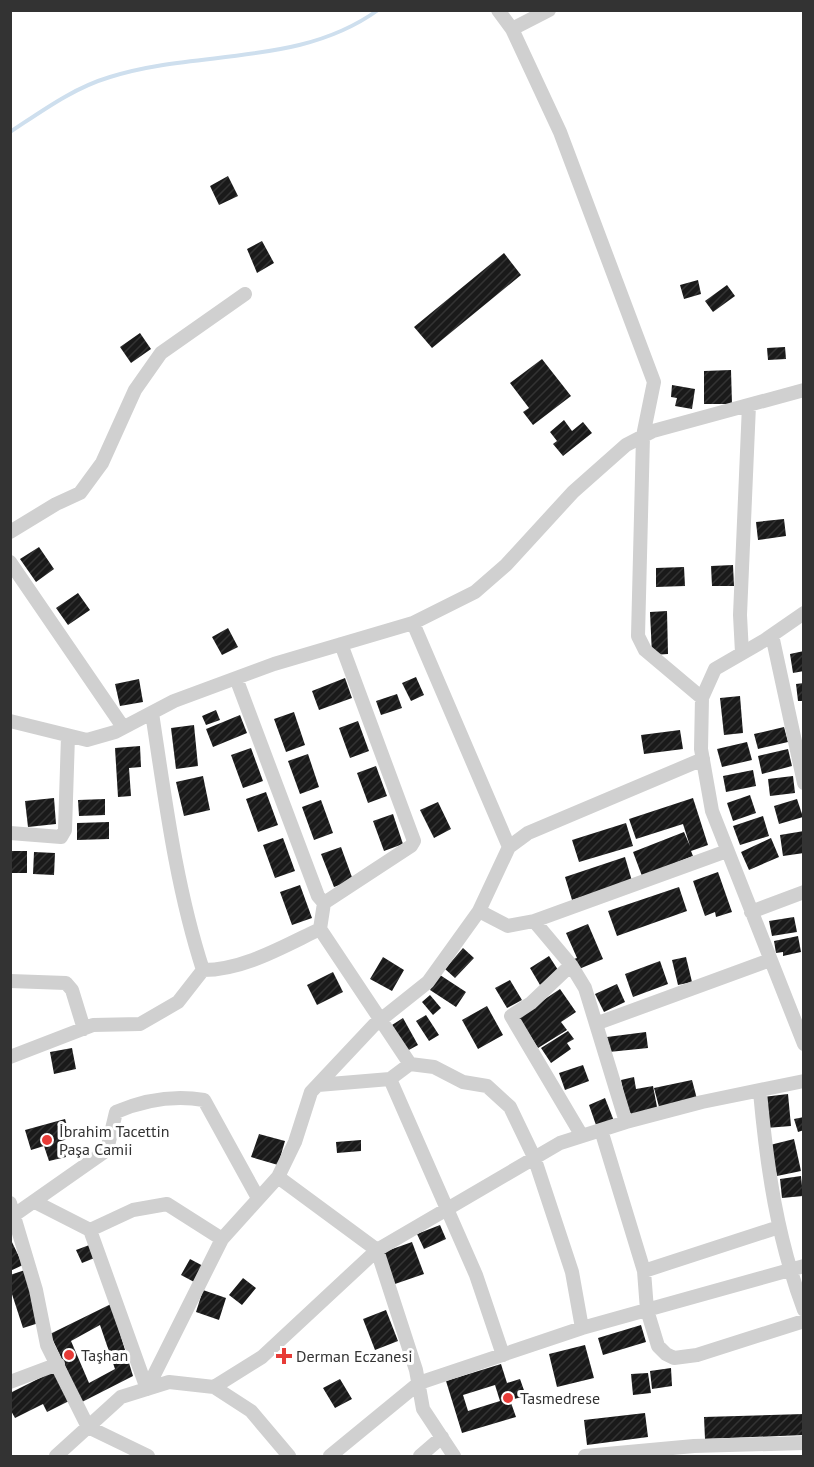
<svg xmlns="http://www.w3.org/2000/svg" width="814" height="1467" viewBox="0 0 814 1467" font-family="'PT Sans',sans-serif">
  <defs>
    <pattern id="building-hatch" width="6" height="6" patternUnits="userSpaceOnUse" patternTransform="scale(1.5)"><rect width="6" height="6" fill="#1a1a1a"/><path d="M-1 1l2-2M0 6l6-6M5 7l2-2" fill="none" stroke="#333"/></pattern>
  </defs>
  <rect width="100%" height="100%" fill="#fff"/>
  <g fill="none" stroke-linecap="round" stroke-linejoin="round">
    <!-- stream -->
    <path stroke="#cedfee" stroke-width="4" d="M10 132C42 111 73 88 110 77 199 49 299 67 378 10"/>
  </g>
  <!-- building -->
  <path fill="url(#building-hatch)" fill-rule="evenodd" d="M228 176 238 196 219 205 210 186Z
    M262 241 274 263 257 273 247 249Z
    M504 253 521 275 432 348 414 327Z
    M698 280 701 294 684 299 680 285Z
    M727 285 735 296 713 312 705 301Z
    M140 333 151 349 131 363 120 347Z
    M785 347 786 359 768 360 767 348Z
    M542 359 571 396 533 425 523 412 529 408 510 383Z
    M731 370 732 404H704V371Z
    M672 385 695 389 692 409 675 406 677 398 671 397Z
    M564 420 572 431 583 422 592 433 563 456 553 444 557 441 550 432Z
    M784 519 786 536 758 540 756 522Z
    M39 547 54 569 36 582 20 559Z
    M733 565 734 586H712L711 566Z
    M684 567 685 586 656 587V568Z
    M78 593 90 610 68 625 56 608Z
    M667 611 668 654 652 655 650 612Z
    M228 628 238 647 222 655 212 637Z
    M804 651V671L793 673 790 654Z
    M416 677 424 695 411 701 402 683Z
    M345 678 352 698 319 710 312 691Z
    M139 679 143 702 120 706 115 684Z
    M804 683V701H798L796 684Z
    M397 694 402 708 381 715 376 701Z
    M740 696 743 733 724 735 720 698Z
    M216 710 220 720 206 725 202 716Z
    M294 712 305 745 286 752 274 719Z
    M240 715 247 733 213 747 206 729Z
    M358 721 369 751 350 758 339 728Z
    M194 725 198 766 176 769 171 728Z
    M784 727 788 742 758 749 754 734Z
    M680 730 683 749 644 754 641 735Z
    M747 742 752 760 722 767 717 749Z
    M140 746 141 767 129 768 131 796 118 797 115 748Z
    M251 748 263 781 243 788 231 755Z
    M788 749 792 766 762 774 758 756Z
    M308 754 319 787 300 794 288 761Z
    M376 766 387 796 368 803 357 773Z
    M753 770 756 786 726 792 723 776Z
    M203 776 210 810 184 816 176 782Z
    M793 776 795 793 770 796 768 779Z
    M266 792 278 825 258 832 246 799Z
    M750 795 756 813 733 821 727 803Z
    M54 798 56 824 28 827 25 801Z
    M693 798 708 845 691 851 693 856 642 876 633 852 684 832 690 846 683 824 636 839 629 819Z
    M105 799V815L79 816 78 800Z
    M797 799 803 817 779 824 774 806Z
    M321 800 333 833 314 840 302 807Z
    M438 802 451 829 434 838 420 810Z
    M393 814 403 844 384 851 373 821Z
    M763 816 769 836 740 845 733 826Z
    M109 822V839L77 840V823Z
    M626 823 633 846 579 862 572 840Z
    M804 831V853L783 856 780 835Z
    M283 838 295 871 275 878 263 845Z
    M771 838 779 857 749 870 741 852Z
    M341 847 353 880 334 887 321 854Z
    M10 851H27V873H10Z
    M34 852 55 853 54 875 33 874Z
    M625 857 632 881 572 900 565 877Z
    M718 872 732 912 716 917 715 912 705 916 693 881Z
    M300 885 312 918 292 925 280 892Z
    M679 887 687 911 617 936 608 911Z
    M794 917 797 932 772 936 769 921Z
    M588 924 603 959 579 969 574 959 577 958 566 933Z
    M798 936 801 952 783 956V952L776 953 774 941Z
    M463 948 474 958 455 978 445 969Z
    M549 956 560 973 540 985 530 968Z
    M383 957 404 970 392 991 370 979Z
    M686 957 692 982 678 985 672 960Z
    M660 961 668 984 633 997 625 974Z
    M333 972 343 992 317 1005 307 985Z
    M440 975 466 992 456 1007 430 990Z
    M510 980 522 1000 507 1008 495 988Z
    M617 984 625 1002 604 1012 595 994Z
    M560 989 576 1012 561 1022 567 1030 538 1048 518 1017Z
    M430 995 441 1008 433 1015 422 1002Z
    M487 1006 503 1035 478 1049 462 1020Z
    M426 1015 439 1035 429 1041 416 1021Z
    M403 1018 418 1045 407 1051 392 1025Z
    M568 1031 574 1039 567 1043 571 1049 551 1063 541 1048Z
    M646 1032 648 1048 609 1052 607 1037Z
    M72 1048 76 1069 54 1074 50 1052Z
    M583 1065 589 1081 565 1090 559 1073Z
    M634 1077 636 1089 653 1086 658 1112 629 1118 621 1080Z
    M692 1080 697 1099 659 1107 654 1088Z
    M788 1094 791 1126 766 1128 763 1097Z
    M605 1098 614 1121 597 1128 589 1105Z
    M804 1117V1130L798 1132 794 1119Z
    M65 1119 71 1138 61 1141 66 1157 49 1161 44 1146 31 1150 25 1130Z
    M259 1134 285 1141 278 1165 251 1157Z
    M794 1139 801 1171 777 1176 770 1145Z
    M361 1140V1151L337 1153 336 1142Z
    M801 1176 803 1196 782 1198 780 1179Z
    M440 1225 446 1239 424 1249 417 1234Z
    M10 1238 23 1265 10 1271Z
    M412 1242 424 1274 392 1285 381 1253Z
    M92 1244 97 1257 82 1263 76 1250Z
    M190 1259 205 1267 196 1283 181 1275Z
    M25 1270 42 1322 23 1328 10 1288V1275Z
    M243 1278 256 1288 242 1305 229 1295Z
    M203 1290 226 1298 219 1320 196 1312Z
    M111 1304 133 1376 82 1402 50 1334ZM100 1325 115 1369 89 1383 71 1341Z
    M386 1310 398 1341 375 1350 363 1319Z
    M641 1325 646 1342 603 1355 598 1338Z
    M585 1345 594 1378 557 1387 549 1354Z
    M501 1364 507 1383 520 1379 526 1396 510 1400 516 1417 462 1433 446 1381ZM495 1385 500 1401 468 1411 463 1395Z
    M671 1368 672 1386 652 1389 650 1371Z
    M54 1371 69 1401 47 1412 43 1404 15 1418 10 1409V1393Z
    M648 1373 651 1393 633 1395 631 1374Z
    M340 1379 352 1399 335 1408 323 1388Z
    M645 1413 648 1437 587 1445 584 1420Z
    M804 1414V1435L705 1439 704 1417Z"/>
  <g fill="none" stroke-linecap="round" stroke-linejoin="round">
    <!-- minor -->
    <path stroke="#d0d0d0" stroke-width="14" d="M498 10 512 29 560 132 654 382 643 436 638 636 645 650 702 698
      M512 29 549 10
      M10 532 56 504 80 493 102 463 135 390 161 353 245 294
      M10 562 123 727
      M804 613 765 640 715 669 702 698 701 749 712 811 804 1044
      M413 623 509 847
      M772 635 804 783
      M742 653 740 615 749 405
      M236 678 318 896 324 903 320 929 410 1064
      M152 713C165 798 176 887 203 970
      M10 721 87 740 115 732 174 701 274 664 413 623 475 592 506 565 573 492 626 445 653 431 804 390
      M10 833 61 837 65 830 68 736
      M324 903 411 846 414 841 341 644
      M479 911 508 926 534 921 727 851
      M751 912 804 892
      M534 921 571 965 585 988 626 1122
      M571 965 531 1003 511 1016 582 1136
      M203 970C244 970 284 946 320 929
      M10 981 66 983 72 990 84 1029
      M598 1023 770 960
      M10 1057 93 1025 140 1024 178 1002 203 970
      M390 1079 476 1275 503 1355
      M318 1085 390 1079 410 1064 434 1067 463 1082 487 1086 510 1107 534 1157 572 1272 582 1328
      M760 1092C767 1168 777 1238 804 1310
      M601 1130 644 1271 647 1310 658 1346 666 1354 674 1358 697 1355 804 1321
      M278 1177 377 1250 416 1370 423 1409 454 1456
      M35 1202 90 1230 147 1389
      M10 1203 36 1290 47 1345 88 1427 148 1456
      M10 1218 107 1150 116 1112C144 1100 174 1095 204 1100L258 1198
      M90 1230 133 1210 167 1204 222 1239
      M644 1271 779 1227
      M10 1382 58 1364
      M214 1387 262 1357 377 1250 560 1143 626 1122 702 1102 804 1081
      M147 1389 222 1239 278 1177 295 1142 311 1092 374 1025 428 982 479 911 509 847 528 833 703 759
      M56 1456 121 1397 169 1382 214 1387 251 1411 289 1456
      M330 1456 419 1383 582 1328 804 1266
      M420 1456 442 1437
      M585 1456 694 1446 804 1443"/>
  </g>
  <!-- markers -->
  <g fill="#e73b37" stroke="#fff" stroke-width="2">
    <circle cx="47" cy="1140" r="6"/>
    <circle cx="69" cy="1355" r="6"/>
    <path d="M281 1347h6v6h6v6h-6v6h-6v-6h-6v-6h6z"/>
    <circle cx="508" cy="1398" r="6"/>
  </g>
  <g text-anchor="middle" stroke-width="6" stroke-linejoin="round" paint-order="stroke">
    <!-- poi labels -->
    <g font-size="16" fill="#333" stroke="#fff" text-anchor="start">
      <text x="59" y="1137">İbrahim Tacettin<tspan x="59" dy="18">Paşa Camii</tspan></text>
      <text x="81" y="1361">Taşhan</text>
      <text x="296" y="1362">Derman Eczanesi</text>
      <text x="520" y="1404">Tasmedrese</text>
    </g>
  </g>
  <!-- border -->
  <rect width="814" height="1467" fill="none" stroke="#333333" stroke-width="24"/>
</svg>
